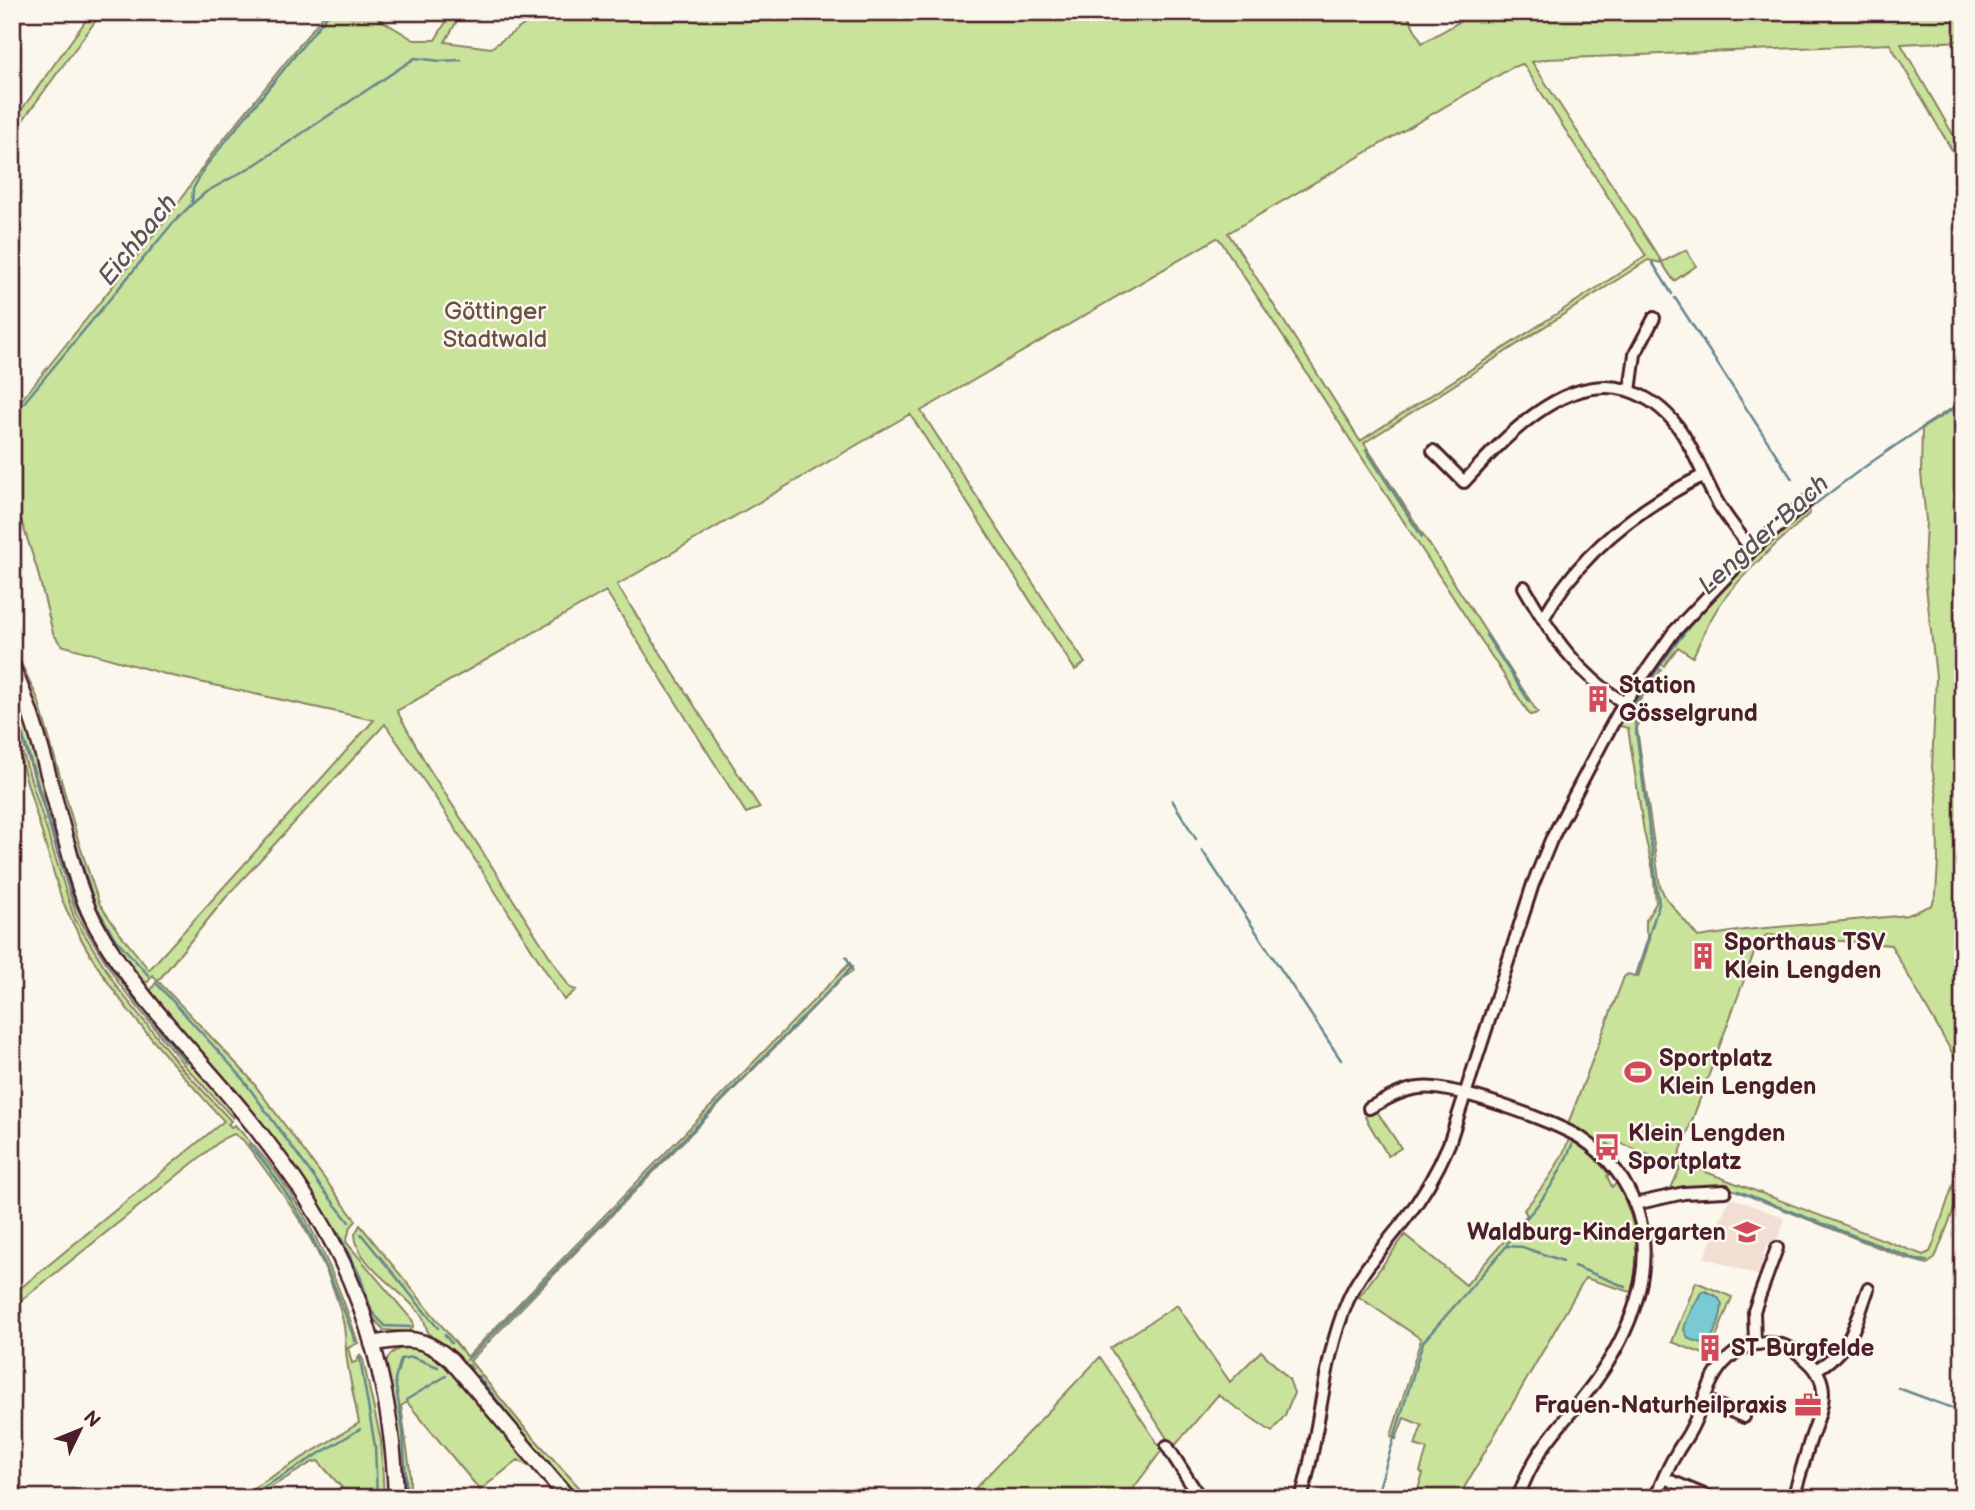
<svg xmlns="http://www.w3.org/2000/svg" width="1975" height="1510" viewBox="0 0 1975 1510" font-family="'Balsamiq Sans',sans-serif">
  <rect width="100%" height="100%" fill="#fbf7ec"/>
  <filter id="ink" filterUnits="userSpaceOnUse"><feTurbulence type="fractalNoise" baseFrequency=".0143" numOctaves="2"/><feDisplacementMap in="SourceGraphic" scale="14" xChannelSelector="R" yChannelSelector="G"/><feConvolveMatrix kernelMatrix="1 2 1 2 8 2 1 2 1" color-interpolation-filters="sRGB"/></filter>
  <g filter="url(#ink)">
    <!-- built -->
    <path fill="#f2ded3" d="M1730 1197 1782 1217 1784 1222 1775 1246 1768 1243 1763 1255 1767 1263 1762 1277 1704 1257Z"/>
    <!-- green -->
    <path fill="#c9e39a" stroke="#8a8162" stroke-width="2" fill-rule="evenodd" d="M92 12H102L12 135V123Z
      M326 12H368L414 40H435L452 12H462L445 42 491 48 542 12H1406L1422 43 1477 12H1963V41L1901 44 1963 152V169L1890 44 1547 59 1532 62 1662 262 1686 250 1696 266 1674 281 1662 263 1648 260 1364 443 1538 713 1530 715 1220 240 1217 238 921 411 1085 663 1075 670 910 414 617 585 760 808 746 813 606 591 397 711 428 767 570 988 576 990 564 1000 439 803 385 724 227 896 158 981 248 1076 356 1221 350 1228 346 1242 413 1321V1327L409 1332 384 1330 371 1316 350 1262 329 1221 304 1183 149 993 157 981 153 975 148 982 141 981 121 957 92 905 12 658V644L38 699 79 843 99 903 118 931 149 970 374 720 172 676 61 645 53 633 37 569 12 492V412L172 212 211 155ZM1523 64 1646 256 1360 441 1228 233 1513 67Z
      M1963 401V1072L1891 945 1767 935 1759 941 1754 953 1677 1161 1923 1255 1930 1252 1933 1245 1963 1154V1186L1937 1253 1934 1259 1927 1264 1905 1258 1722 1185 1669 1193 1680 1168 1620 1143 1617 1150 1607 1143 1605 1147 1598 1146 1568 1124 1624 977 1628 974 1638 977 1650 939 1646 932V920L1656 903 1653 870 1644 832 1628 728 1620 726 1628 711 1627 709 1654 667 1661 670 1638 703 1642 707 1637 729 1660 886 1665 897 1698 937 1745 930 1908 915 1932 905 1936 894 1938 862 1937 796 1932 768 1936 677 1924 568 1926 520 1921 473 1922 427Z
      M1808 504 1810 513C1781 540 1749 567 1724 599 1711 616 1702 637 1693 657L1678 647 1664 666 1657 662C1700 603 1754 553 1808 504Z
      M12 684 28 728 52 818 86 917 236 1112 233 1118 184 1065 120 985 76 914 12 706Z
      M12 719 74 917 117 987 181 1067 231 1121 228 1124 231 1127 235 1125C249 1141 264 1156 277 1174 314 1224 339 1284 358 1343L348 1348 352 1363 356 1362 360 1355 363 1360 381 1441 384 1498H351L318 1461 311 1463 253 1498H237L359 1423C355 1402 350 1381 347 1360 345 1345 346 1331 342 1317 325 1249 284 1194 243 1140L234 1134 224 1138 12 1308V1295L224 1121C163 1053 96 983 61 897L12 732Z
      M849 964 853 971 842 978 470 1361 523 1426 589 1498H576L450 1350C444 1345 438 1342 432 1337 425 1332 427 1325 423 1318 406 1291 356 1267 355 1234L360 1225 467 1357Z
      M1376 1110 1401 1148 1388 1156 1365 1117Z
      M1569 1139 1591 1154 1609 1174 1607 1176 1612 1187 1617 1183C1636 1219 1642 1253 1631 1292L1585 1278 1464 1488 1461 1498H1415L1423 1474 1420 1472 1427 1449 1415 1445 1422 1425 1404 1418 1396 1439 1391 1436 1421 1339 1359 1297 1405 1235 1466 1285 1527 1215 1524 1210C1542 1188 1559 1167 1569 1139Z
      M1696 1282 1732 1297 1710 1352 1705 1350 1703 1354 1672 1342Z
      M1177 1305 1230 1382 1261 1351 1289 1379 1294 1393 1285 1415 1272 1432 1218 1395 1173 1448 1110 1348Z
      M416 1347 424 1350 445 1362 532 1463 528 1466 518 1460 480 1490 407 1402 401 1406 410 1470V1498H401L398 1437 386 1363C390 1349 402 1347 416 1347Z
      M1100 1357 1162 1450 1126 1498H966Z"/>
    <!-- water -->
    <path fill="#79cad2" stroke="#66868f" stroke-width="2" d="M1705 1291 1718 1297 1722 1304C1721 1318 1716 1335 1705 1344L1689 1339 1684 1330C1686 1315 1695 1306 1701 1292Z"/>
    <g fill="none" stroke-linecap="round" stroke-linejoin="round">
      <!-- stream -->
      <path stroke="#66868f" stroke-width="2.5" d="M192 203 193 189 205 167 330 12
        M1652 262 1672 294
        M1675 298 1792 479
        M12 417 172 224 191 205 206 192 256 164 415 58 440 61 461 60
        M1366 450 1422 537
        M1486 635 1529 701
        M12 652 34 703
        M12 700 72 896C99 958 143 1011 186 1062
        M1172 800 1196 839
        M65 811 95 904 114 937 149 976
        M1202 850 1341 1060
        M1636 976 1659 904 1633 707C1648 683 1664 659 1681 637 1756 541 1859 465 1963 403
        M157 984 239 1074 321 1187 349 1222
        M249 1144C300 1202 330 1269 355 1341
        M1738 1191 1917 1260 1927 1261
        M338 1232 360 1276 372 1312 385 1326 410 1327
        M361 1234 438 1328
        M1506 1246 1522 1247 1563 1261
        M1574 1266 1626 1287
        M445 1335 451 1343
        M360 1359 375 1446 377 1498
        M467 1360 852 967 846 957
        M469 1365 472 1369
        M478 1376 535 1448 579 1498
        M1898 1388 1963 1412
        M406 1400 446 1376
        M246 1498 360 1429
        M407 1498 403 1432 395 1380 401 1359 412 1357 438 1367
        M1376 1498 1423 1342 1505 1248C1514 1229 1530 1216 1542 1199 1554 1183 1564 1164 1572 1145"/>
      <defs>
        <path id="minor" d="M1630 391 1635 354 1654 318
          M1433 451 1464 482C1503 439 1564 372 1627 390 1648 397 1665 409 1678 427 1694 449 1702 474 1715 498 1725 517 1739 533 1752 550
          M1524 587C1552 636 1576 672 1624 703
          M1543 619C1579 553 1638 508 1704 475
          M1369 1108C1385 1100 1401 1090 1419 1088 1451 1083 1551 1121 1581 1138 1608 1156 1628 1182 1638 1213 1656 1272 1629 1335 1594 1383 1563 1425 1536 1445 1518 1498
          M1635 1204 1684 1193 1725 1191
          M1755 1342 1754 1311 1777 1248
          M1816 1370C1853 1347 1854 1328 1868 1289
          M1704 1399 1744 1417
          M1167 1446 1200 1498
          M1664 1478 1709 1497
          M1301 1498C1321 1433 1321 1363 1348 1300 1360 1271 1384 1247 1403 1222 1422 1198 1437 1172 1449 1144L1533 884 1551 840 1604 739 1624 703 1673 633 1752 550 1807 501
          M1655 1498C1662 1483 1667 1468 1676 1454 1680 1446 1686 1439 1690 1431 1702 1410 1707 1382 1723 1364 1738 1347 1754 1341 1776 1344 1787 1345 1796 1351 1804 1358 1836 1383 1820 1411 1810 1441 1804 1460 1799 1479 1793 1498"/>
        <path id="secondary" d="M12 667C38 723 50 786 67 844 75 873 83 903 98 929 136 996 194 1052 243 1112 269 1144 296 1179 317 1215 368 1299 393 1400 396 1498
          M372 1344C406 1337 424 1336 451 1360L568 1498"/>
      </defs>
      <!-- minor casing -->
      <use href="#minor" stroke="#4a1f2b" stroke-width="16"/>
      <!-- secondary casing -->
      <use href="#secondary" stroke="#4a1f2b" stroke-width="19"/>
      <!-- minor -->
      <use href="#minor" stroke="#fbf7ec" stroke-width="10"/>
      <!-- secondary -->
      <use href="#secondary" stroke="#fbf7ec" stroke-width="14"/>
    </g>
  </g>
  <!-- icons -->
  <defs>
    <symbol id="building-bare" viewBox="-9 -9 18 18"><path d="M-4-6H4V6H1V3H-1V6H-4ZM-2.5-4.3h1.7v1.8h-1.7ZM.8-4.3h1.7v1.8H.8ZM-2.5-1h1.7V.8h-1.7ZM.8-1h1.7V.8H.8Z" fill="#d1495b" stroke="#fbf7ec" stroke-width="2.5" paint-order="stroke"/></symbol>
    <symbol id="stadium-bare" viewBox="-9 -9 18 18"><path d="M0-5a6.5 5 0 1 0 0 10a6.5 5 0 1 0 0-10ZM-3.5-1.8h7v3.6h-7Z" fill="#d1495b" stroke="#fbf7ec" stroke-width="2.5" paint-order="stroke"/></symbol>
    <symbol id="bus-bare" viewBox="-9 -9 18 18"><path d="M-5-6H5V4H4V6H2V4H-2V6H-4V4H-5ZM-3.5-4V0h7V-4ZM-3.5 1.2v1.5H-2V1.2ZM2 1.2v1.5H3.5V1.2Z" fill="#d1495b" stroke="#fbf7ec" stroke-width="2.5" paint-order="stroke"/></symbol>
    <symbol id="school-bare" viewBox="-9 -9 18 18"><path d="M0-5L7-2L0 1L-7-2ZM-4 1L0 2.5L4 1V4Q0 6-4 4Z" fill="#d1495b" stroke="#fbf7ec" stroke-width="2.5" paint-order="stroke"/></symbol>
    <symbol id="office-bare" viewBox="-9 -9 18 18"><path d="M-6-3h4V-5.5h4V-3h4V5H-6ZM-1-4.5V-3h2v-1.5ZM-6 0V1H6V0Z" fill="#d1495b" stroke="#fbf7ec" stroke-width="2.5" paint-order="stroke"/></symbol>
  </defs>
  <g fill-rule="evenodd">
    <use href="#building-bare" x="1579" y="680" width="38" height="38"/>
    <use href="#building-bare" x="1684" y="937" width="38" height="38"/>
    <use href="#stadium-bare" x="1619" y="1053" width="38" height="38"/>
    <use href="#bus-bare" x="1588" y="1128" width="38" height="38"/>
    <use href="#school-bare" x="1728" y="1213" width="38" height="38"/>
    <use href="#building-bare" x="1691" y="1329" width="38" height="38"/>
    <use href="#office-bare" x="1789" y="1386" width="38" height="38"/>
  </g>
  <g text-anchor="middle" stroke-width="5" stroke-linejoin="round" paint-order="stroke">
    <!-- park labels -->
    <g font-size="24" fill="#6a5047" stroke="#fbf7ec">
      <text x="495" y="319">Göttinger<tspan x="495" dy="28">Stadtwald</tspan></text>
    </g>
    <!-- poi labels -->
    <g font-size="24" font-weight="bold" fill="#4a1f2b" stroke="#fbf7ec" text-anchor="start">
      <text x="1619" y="693">Station<tspan x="1619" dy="28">Gösselgrund</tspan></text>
      <text x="1724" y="950">Sporthaus TSV<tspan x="1724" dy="28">Klein Lengden</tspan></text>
      <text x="1659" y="1066">Sportplatz<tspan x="1659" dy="28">Klein Lengden</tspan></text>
      <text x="1628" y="1141">Klein Lengden<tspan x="1628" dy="28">Sportplatz</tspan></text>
      <text x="1726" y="1240" text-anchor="end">Waldburg-Kindergarten</text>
      <text x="1731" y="1356">ST Burgfelde</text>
      <text x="1787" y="1413" text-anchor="end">Frauen-Naturheilpraxis</text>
    </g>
    <!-- water labels -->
    <g font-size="26" font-style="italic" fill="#58525d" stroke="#fbf7ec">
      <text transform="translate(137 239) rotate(-51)" y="9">Eichbach</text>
      <text transform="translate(1763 534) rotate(-42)" y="9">Lengder Bach</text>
    </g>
  </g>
  <!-- margin -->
  <rect width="1975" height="1510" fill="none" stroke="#fbf7ec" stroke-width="42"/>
  <rect x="21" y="21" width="1933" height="1468" fill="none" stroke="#4a1f2b" stroke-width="2.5" filter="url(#ink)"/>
  <!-- north arrow -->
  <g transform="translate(80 1430) rotate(47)" stroke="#fbf7ec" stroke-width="5" paint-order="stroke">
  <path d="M0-5L12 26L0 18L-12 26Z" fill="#4a1f2b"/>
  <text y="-10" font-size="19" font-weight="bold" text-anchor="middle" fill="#4a1f2b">N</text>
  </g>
</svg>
